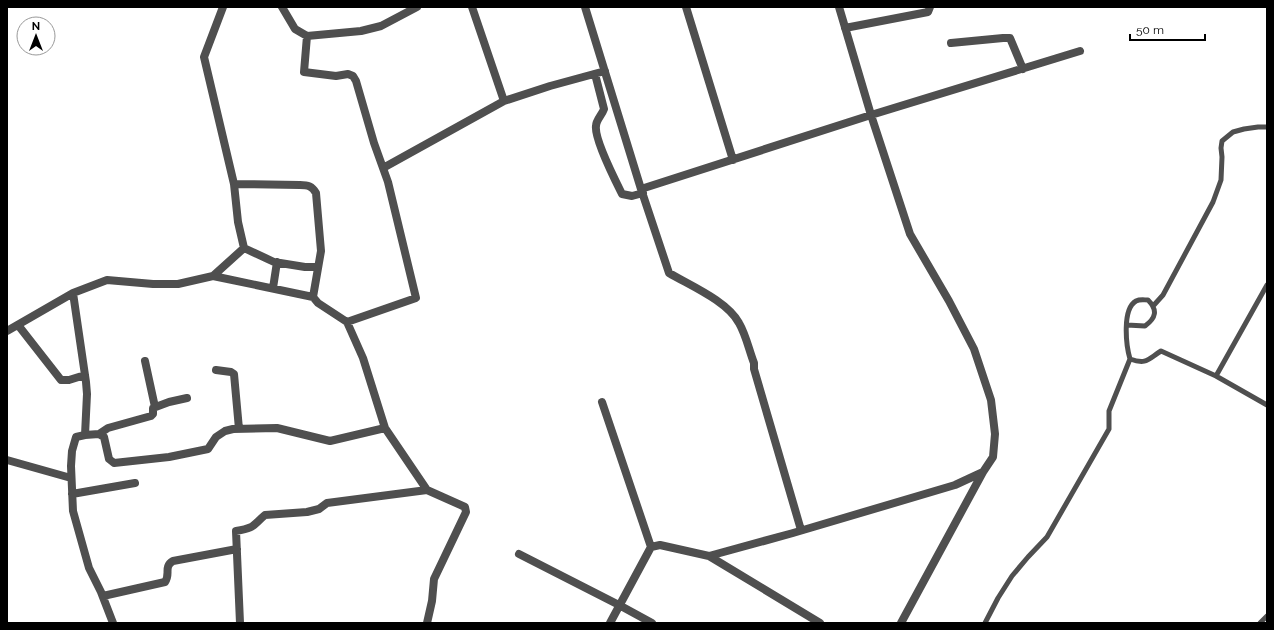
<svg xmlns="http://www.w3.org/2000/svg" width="1274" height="630" viewBox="0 0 1274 630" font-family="Raleway,sans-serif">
  <rect width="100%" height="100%" fill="#fff"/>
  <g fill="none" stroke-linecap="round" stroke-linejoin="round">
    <!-- lane -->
    <path stroke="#4f4f4f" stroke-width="5" d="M1154 305 1163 295 1213 202 1221 180 1222 157 1221 148 1222 141 1233 132 1244 129 1258 127H1267
      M1127 325 1145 326C1156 318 1158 310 1148 300 1144 300 1140 299 1136 301 1122 309 1126 345 1130 359 1147 365 1148 359 1161 351L1216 376 1267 405
      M1216 376 1267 285
      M985 623 998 598 1012 576 1028 557 1047 537 1109 429V411L1130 359
      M1260 623 1267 616"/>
    <!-- street -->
    <path stroke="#4f4f4f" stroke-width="8" d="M282 7 295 29 307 36 304 72 336 76 348 74 353 76 356 81 374 143 388 182 416 298 347 322
      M472 7 504 101
      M585 7 641 189 669 273C691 286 727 301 739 323 746 335 749 350 754 363V369L801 530
      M686 7 733 160
      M845 28 928 12 930 7
      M307 36 361 31 381 26 417 7
      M951 43 1003 38H1010L1023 69
      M595 74 604 109C602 115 596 120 596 126 594 139 615 180 622 194L632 196 643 193
      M383 168 504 101 550 86 605 71
      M234 184 300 185C308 185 312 186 316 193L321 251 313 297
      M641 189 871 115 1080 51
      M244 248 274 262 305 267H318
      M213 276 313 297 318 303 347 322 363 358 385 428 427 490 465 507 466 512 434 579 432 601 427 623
      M273 288 277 262
      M73 293 86 382 87 394 85 435 76 437 72 451 71 466 73 511 89 568 101 592 113 623
      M18 325 61 380H69L85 375
      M7 331 73 293 107 280 153 284H178L213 276 244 248 238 222 234 184 204 57 223 7
      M145 361 155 407
      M216 370 231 372 234 374 239 429
      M602 402 651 547
      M99 434 108 428 151 416 153 414V408L169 402 187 398
      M85 435 99 434 104 437 109 459 114 463 169 457 208 449 216 437 225 431 233 429 277 428 330 441 385 428
      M7 460 71 478
      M72 494 135 483
      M519 554 619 605 652 623
      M709 556 793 533 955 485 983 472 993 457 995 434 991 400 974 349 949 301 910 234 871 115 839 7
      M103 596 165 582C171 574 163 567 173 561L237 549
      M240 623 236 531C255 528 252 526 265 515L307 512 319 509 327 503 427 490
      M610 623 651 547 660 545 709 556 820 623
      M901 623 983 472"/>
  </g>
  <!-- border -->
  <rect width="1274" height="630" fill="none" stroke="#000000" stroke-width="16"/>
  <!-- north arrow -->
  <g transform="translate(36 36)"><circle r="19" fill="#ffffff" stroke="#999999"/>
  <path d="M0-3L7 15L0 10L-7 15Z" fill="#000000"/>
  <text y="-6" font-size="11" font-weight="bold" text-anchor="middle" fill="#000000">N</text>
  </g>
  <!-- scale -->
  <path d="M1130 34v6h75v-6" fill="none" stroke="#000000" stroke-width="2"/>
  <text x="1136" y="34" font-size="12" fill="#000000" stroke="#ffffff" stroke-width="3" paint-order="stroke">50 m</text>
</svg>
